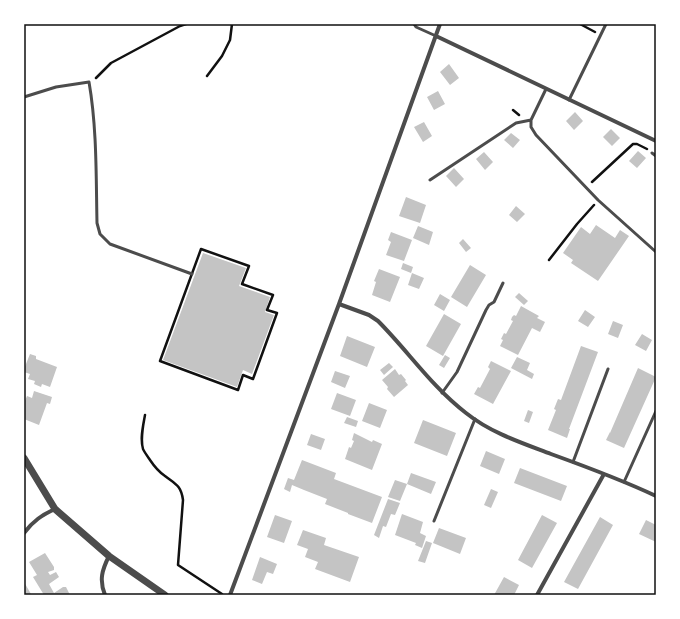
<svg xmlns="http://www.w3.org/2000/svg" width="680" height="619" viewBox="0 0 680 619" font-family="Mulish,sans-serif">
  <rect width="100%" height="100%" fill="#fff"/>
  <!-- building -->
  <path fill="#c4c4c4" d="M449 64 459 78 450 85 440 72Z
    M438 91 445 104 434 110 427 97Z
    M575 112 583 121 574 130 566 121Z
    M424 122 432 136 423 142 414 127Z
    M611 129 620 138 612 146 603 137Z
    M511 133 520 140 513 148 504 140Z
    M638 151 646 158 637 168 629 161Z
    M484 152 493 162 485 170 476 159Z
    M454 168 464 179 456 187 446 176Z
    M406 197 426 205 420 223 399 216Z
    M516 206 525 214 517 222 509 215Z
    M596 225 615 238 620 230 629 236 598 281 571 263 573 260 563 253 581 227 590 234Z
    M418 226 433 232 429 245 413 238Z
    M391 232 412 240 404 261 386 255 391 242 388 240Z
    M463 239 471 248 466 252 459 243Z
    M203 253 246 268 239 286 270 297 265 312 274 315 252 374 243 370 237 387 163 360Z
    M403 263 413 267 411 273 401 269Z
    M470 265 486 275 467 307 451 297Z
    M379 269 400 277 390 302 372 295 376 282 374 281Z
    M412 273 424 278 419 289 408 285Z
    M519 293 528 301 524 305 515 297Z
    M440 294 450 300 444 311 434 305Z
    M521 306 539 316 537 318 545 322 540 332 532 328 518 355 500 346 503 340 501 339 504 333 506 334 513 321 511 320 512 317 514 315 516 316Z
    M585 310 595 317 588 327 578 321Z
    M444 314 461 324 443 356 426 346Z
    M613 321 623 325 618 338 608 334Z
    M642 334 652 340 646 351 635 345Z
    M347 336 375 347 367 367 340 356Z
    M581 346 598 352 569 429H570L567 438 548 430 556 410 554 409 558 399 561 400Z
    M30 354 36 356V359L57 367 50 387 42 384 41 387 34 384 35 381 28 379 30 374 24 372V369Z
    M445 355 450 358 444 368 439 365Z
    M517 357 530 363 527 370 534 374 532 379 511 368Z
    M491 361 511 371 493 404 474 394 478 387 480 388 490 369 488 367Z
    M389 363 393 367 384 375 380 370Z
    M638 368 656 377 624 448 606 440 610 432V433Z
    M395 369 399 375 401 374 406 380 405 381 408 385 394 397 387 389 388 387 382 380Z
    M335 371 350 376 345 388 331 382Z
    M34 391 52 397 50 404 47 403 39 425 24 419V403L27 396 32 398Z
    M337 393 356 400 350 416 331 409Z
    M369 403 387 410 380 428 362 421Z
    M528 410 533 412 529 423 524 421Z
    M347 417 358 421 356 427 344 423Z
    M423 420 456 433 447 456 414 443Z
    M354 433 372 442 373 440 382 444 372 470 345 459 349 447 351 448 354 441 352 440Z
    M311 434 325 439 321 450 307 445Z
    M486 451 505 459 499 474 480 466Z
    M302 460 336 473 334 479 382 497 372 523 348 514V513L325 504 327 499 304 490 292 485 290 492 284 489 288 478 294 480Z
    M520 468 567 486 561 501 514 483Z
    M411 473 436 482 431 494 407 484Z
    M395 480 407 484 400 501 388 497Z
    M491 489 498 492 491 508 484 505Z
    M388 499 400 503 395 515 391 514 386 527 383 526 379 538 374 535Z
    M402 514 423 522 420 533 426 536 422 548 415 545 416 543 395 535Z
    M275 515 292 521 284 543 267 537Z
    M542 515 557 523 532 568 518 560Z
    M600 517 613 525 578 589 564 582Z
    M646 520 656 525V542L639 534Z
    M439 528 466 538 460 554 433 543Z
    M303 530 326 538 324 545 359 557 350 582 315 569 318 562 305 557 308 549 297 545Z
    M426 541 432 543 425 563 418 561Z
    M45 553 54 567V570L48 572 50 575 56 572 59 577 49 584 54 593 63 587H66L70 595H44L33 577 37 575 29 562Z
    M260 557 277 564 273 574 267 572 262 584 252 580Z
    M504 577 519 585 514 595H494Z
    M24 582 31 594 30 595H24Z"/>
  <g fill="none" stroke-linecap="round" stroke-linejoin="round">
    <!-- path -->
    <path stroke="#111" stroke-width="2.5" d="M580 24 595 32
      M207 76 222 56 230 40 232 24
      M96 78 111 63 180 26 186 24
      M513 110 519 115
      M592 182 633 144H637L647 149
      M201 249 249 266 242 284 273 295 267 310 277 313 253 379 243 375 238 390 160 361Z
      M549 260 577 224 594 205
      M145 415C143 426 140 439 143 449 145 453 148 457 150 460 154 466 159 472 165 476 175 484 181 485 183 500L178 565 222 594"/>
    <!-- service -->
    <path stroke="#4c4c4c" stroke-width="3" d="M414 24 416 27 436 36
      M546 89 531 120V127L536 135 598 200 656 252
      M24 97 56 87 89 82C97 128 96 176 97 223L100 234 110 244 192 274
      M569 100 606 24
      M652 153 656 156
      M430 180 516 123 531 120
      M442 393 457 372 486 310 489 305 494 302 503 283
      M573 462 608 369
      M624 482 656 411
      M434 521 475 419"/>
    <!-- minor -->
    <path stroke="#4c4c4c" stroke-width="4" d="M436 36 656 141
      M339 304 369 315 378 321C408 351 432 387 466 413 491 433 522 443 551 454 587 467 622 480 656 496
      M24 533C33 521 42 515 55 509
      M105 595C99 580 102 570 109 556
      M230 595 339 304 440 24
      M537 595 604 474"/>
    <!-- tertiary -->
    <path stroke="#4c4c4c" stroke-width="7" d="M24 458 55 509 109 556 165 595"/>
  </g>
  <!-- border -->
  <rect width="680" height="619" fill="none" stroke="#ffffff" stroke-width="50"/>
  <rect x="25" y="25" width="630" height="569" fill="none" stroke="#111" stroke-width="1.5"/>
</svg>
